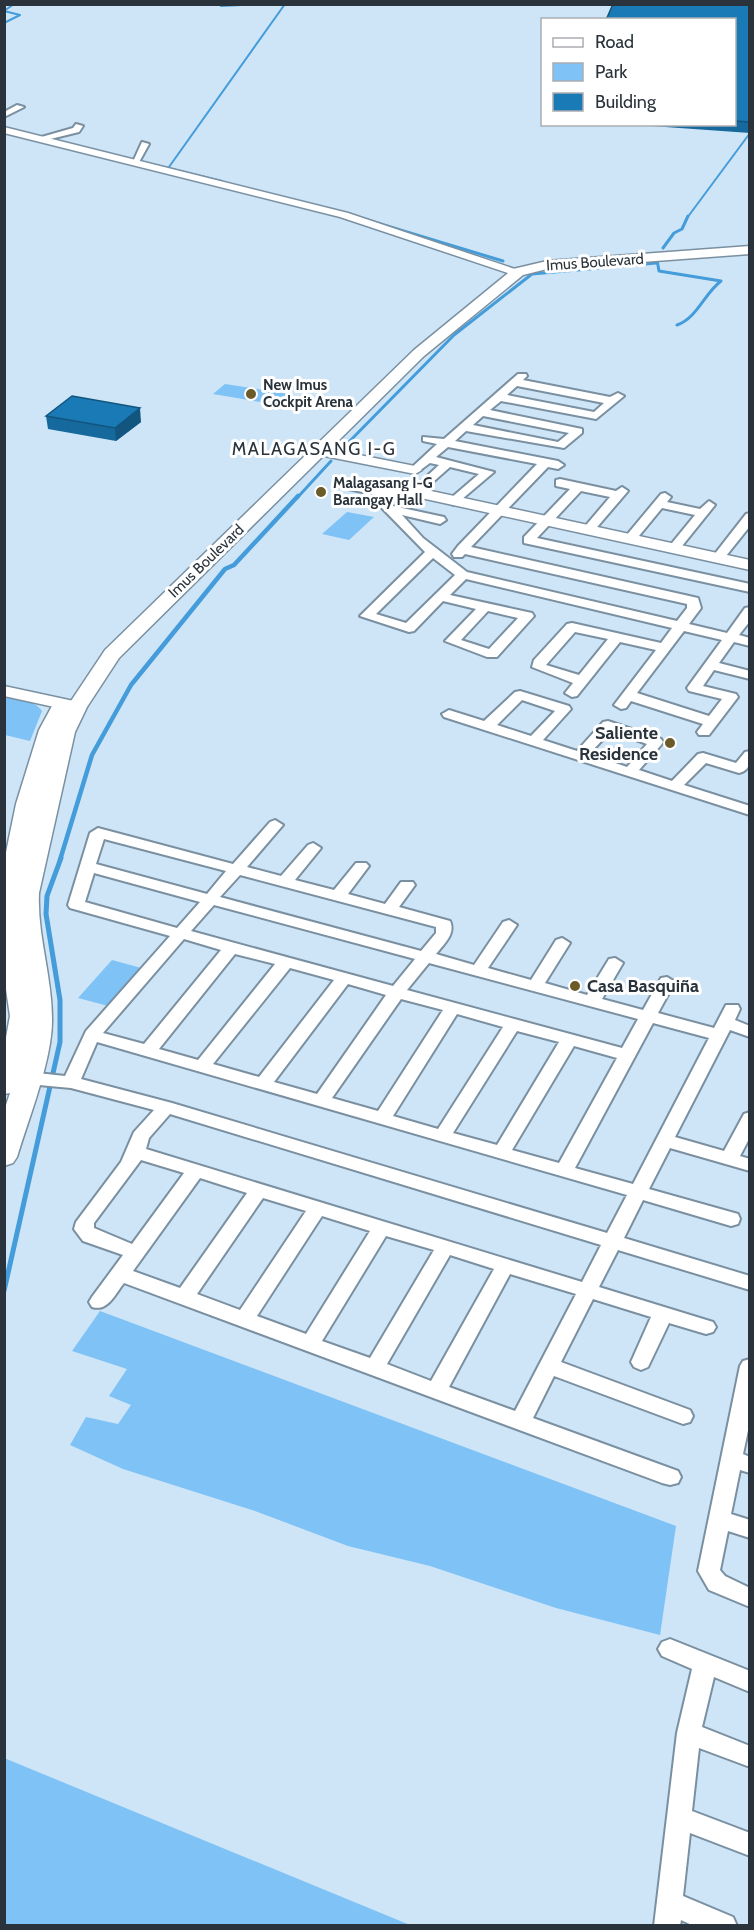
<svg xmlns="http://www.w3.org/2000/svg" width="754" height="1930" viewBox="0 0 754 1930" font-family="Cabin,sans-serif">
  <rect width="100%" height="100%" fill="#cee5f8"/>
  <!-- green -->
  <path fill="#7ec2f6" d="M225 384 290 394 278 405 213 394Z
    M347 512 374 517 349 540 322 534Z
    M5 696C17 699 35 700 42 711L30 741 5 735Z
    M112 960 145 969 112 1007 78 998Z
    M100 1311 676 1526 660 1635 556 1608 430 1566 348 1546 255 1511 123 1469 70 1445 86 1417 118 1424 131 1405 109 1396 127 1369 72 1351Z
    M4 1758 410 1925H5Z"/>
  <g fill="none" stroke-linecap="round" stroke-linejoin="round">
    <!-- stream-far3 -->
    <path stroke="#449cda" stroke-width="2" d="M169 4 179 5
      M221 6 261 4
      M4 11 20 15 4 23
      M4 11 14 4
      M9 129 222 181
      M169 167 285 4
      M687 218 750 133"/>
    <!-- stream-far2 -->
    <path stroke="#449cda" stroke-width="3" d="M364 219 503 261
      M663 248 674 233 682 229 688 216
      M657 260 659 271 721 281C704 294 697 318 677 325
      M339 452 454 335 532 274 656 263
      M297 498 331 461"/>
    <!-- stream-far1 -->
    <path stroke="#449cda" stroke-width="4.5" d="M60 860 92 755 131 685 225 569 234 565 298 496"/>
    <!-- stream -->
    <path stroke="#449cda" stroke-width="5" d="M4 1291 60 1042V1000L46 914 47 896 61 858"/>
    <defs>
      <path id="minor" d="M17 105 24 107 4 117V112Z
        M76 124 83 126 79 132 42 141 38 138 73 128Z
        M142 142 149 144 138 164H132Z
        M518 374H526L527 376 523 380 610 397 618 393 624 396 596 419 501 401 490 410 582 429V433L564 448 466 431 455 441 558 461 564 465 558 469 548 467 471 547 698 598 701 608 689 624 727 633 745 608 750 607V621L739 635 750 638V646L734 642 719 663 750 671V679L714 670 703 686 736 694 738 697 709 735H699L697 732 703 724 631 701 626 708 621 709 614 705 656 650 620 642 577 696 572 697 565 693 573 683 532 667 534 660 567 624 572 623 661 643 672 628 466 579 450 595 532 613 534 616 497 657H487L445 641 476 609 443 601 414 631 409 632 360 616 425 552 381 507V496L339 487V481L343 480 385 490 390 485H398L400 488 391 504 393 506 444 517 446 520 440 524 402 515 423 538 467 572 677 621 687 608V604L465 554 462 557H454L452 554 458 546 537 464 448 447 436 457 494 472 455 505 451 504V498L479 474 450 467 416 497 412 496V490L439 465 430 463 415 474 409 470 437 444 423 441V437L444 439ZM517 386 604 403 594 412 507 395ZM483 416 569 433 558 442 473 425ZM433 558 455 575 406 623 376 614ZM488 611 518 618 489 649 461 640ZM684 631 722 640 687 688 689 691 722 699 709 716 637 693ZM575 632 608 639 579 675 546 665Z
        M560 479 616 491 622 487 628 491 592 533 588 534 582 530 610 497 581 491 537 538 750 584V592L524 543V537L570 489 556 486V480Z
        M665 493 671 497 667 502 700 509 709 501 715 505 678 551H670L668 548 695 515 662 508 634 542H626V536L661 494Z
        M750 513V526L722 561H714V555L746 514Z
        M520 691 569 706 571 709 543 740 577 751 603 722 608 721 661 739 663 742 661 745 639 770 672 781 698 754 703 753 736 763 745 752 750 751C750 761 751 770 739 773L706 763 684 785 750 806V815L444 717 442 714 449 710 484 721 515 692ZM522 700 555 711 531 736 497 725ZM611 731 647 744 627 767 589 754Z
        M275 820 283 825 247 867 281 876 308 845 313 843 321 848 295 880 334 890 356 863H366L369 866 348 894 385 904 401 882H413L415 885 399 907 450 921C456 934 444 944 436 954L474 965 503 922 509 920 517 925 488 968 531 980 556 940 562 938 570 943 545 983 587 995 609 959 615 958 623 963 602 999 643 1010 661 978 667 977 675 982 658 1013 714 1028 726 1005H738L740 1009 735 1020 750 1026V1037L730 1030 675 1137 724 1151 744 1114 750 1112V1137L740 1156 750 1159V1171L670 1148 649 1189 738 1214 740 1219 738 1224 731 1226 643 1200 624 1238 750 1276V1290L618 1250 599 1287 713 1322 716 1327 713 1332 706 1334 669 1323 648 1367 641 1370 634 1367 631 1362 651 1317 593 1299 561 1362 690 1410 693 1416 690 1422 683 1424 554 1376 533 1418 678 1471 681 1477 678 1483 670 1485 662 1483 124 1283C115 1294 108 1312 92 1307L89 1302 92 1297 123 1255 83 1241 74 1229 76 1222 121 1162 134 1132 154 1110 71 1088 28 1084 19 1078 28 1072 65 1076 86 1031 170 936 70 908 68 905 90 833 98 828 233 864 270 822ZM104 839 226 871 207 894 96 864ZM94 873 200 902 177 928 85 902ZM240 875 436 927V933L421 951 220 897ZM214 905 415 959 393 986 191 931ZM184 939 221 950 144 1044 103 1033ZM235 954 275 964 198 1060 159 1049ZM429 963 638 1019 622 1048 407 990ZM290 968 334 980 259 1077 213 1064ZM348 984 386 995 317 1094 274 1082ZM401 999 443 1010 378 1111 332 1098ZM457 1014 503 1027 438 1129 393 1116ZM653 1023 709 1038 633 1184 575 1168ZM517 1031 559 1042 497 1145 453 1133ZM97 1042 627 1195 607 1233 172 1103 81 1079ZM574 1046 617 1058 559 1163 512 1150ZM170 1114 601 1245 582 1282 146 1149 149 1138ZM141 1160 184 1173 132 1244 94 1228V1223ZM200 1178 247 1193 180 1288 133 1271ZM263 1198 306 1211 240 1310 197 1294ZM322 1216 370 1231 306 1334 257 1316ZM386 1236 434 1250 370 1358 322 1341ZM450 1255 494 1269 431 1381 387 1364ZM510 1274 576 1294 515 1411 449 1387Z
        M750 1359V1421L743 1454 750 1457V1473L740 1470 731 1514 750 1520V1538L728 1531 720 1570 725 1576 750 1588V1607L709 1590 698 1571 740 1366 743 1361Z
        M670 1639 750 1671V1692L714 1677 702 1727 750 1746V1767L699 1748 692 1811 750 1833V1856L690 1833 683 1896 733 1917 737 1926H694L681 1920 680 1926H654L677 1733 692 1669 662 1656 658 1649 662 1642Z"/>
      <path id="tertiary" d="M4 127 348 213 524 272 518 276 514 275 340 217 4 133Z
        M309 445 415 466 422 470 415 474 304 452 302 449 304 446Z
        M394 483 750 560V570L389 491 386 488Z
        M4 686 83 703 86 707 77 712 4 696Z"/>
      <path id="secondary" d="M750 246V254L547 269 523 275 424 356 119 658 87 707 75 732 39 893C37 935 52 976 52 1018 53 1058 29 1117 17 1157L13 1163 4 1166V1111L10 1093 4 1094V1048L10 1016 4 976V862L16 804 39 730 52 706 59 704 67 707 105 650 414 350 513 269 547 261Z"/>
    </defs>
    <!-- minor casing -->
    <use href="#minor" stroke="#7a90a1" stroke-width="4"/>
    <!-- tertiary casing -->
    <use href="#tertiary" stroke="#7a90a1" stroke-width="3"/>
    <!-- secondary casing -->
    <use href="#secondary" stroke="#7a90a1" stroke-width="3"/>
    <!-- minor -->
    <use href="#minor" fill="#fff" fill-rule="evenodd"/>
    <!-- tertiary -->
    <use href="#tertiary" fill="#fff" fill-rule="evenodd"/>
    <!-- secondary -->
    <use href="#secondary" fill="#fff" fill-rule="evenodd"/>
  </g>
  <!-- wall -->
  <path fill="#16699d" d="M750 4V133L623 124H735V20Z
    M46 416 141 422 116 441 48 429Z"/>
  <!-- shaded-wall -->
  <path fill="#12557f" d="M140 408 141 422 116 441 115 428Z"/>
  <!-- building -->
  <path fill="#197ab6" stroke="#12557f" stroke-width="1.5" d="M613 4H750V122L735 121V20H606Z
    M72 396 140 408 115 428 46 416Z"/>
  <!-- markers -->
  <g fill="#6a5b28" stroke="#fff" stroke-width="2">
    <circle cx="251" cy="394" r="6"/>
    <circle cx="321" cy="492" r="6"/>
    <circle cx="670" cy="743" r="6"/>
    <circle cx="575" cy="986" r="6"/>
  </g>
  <g text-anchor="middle" stroke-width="6" stroke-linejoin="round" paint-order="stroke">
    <!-- far-street labels -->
    <g font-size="15" fill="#2a333b" stroke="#fff">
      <text transform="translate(595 262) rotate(-4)" y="5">Imus Boulevard</text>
      <text transform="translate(206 561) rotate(-44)" y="5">Imus Boulevard</text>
    </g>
    <!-- far-poi labels -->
    <g font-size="15" font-weight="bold" fill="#2a333b" stroke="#fff" text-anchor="start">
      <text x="263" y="390">New Imus<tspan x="263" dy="17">Cockpit Arena</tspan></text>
      <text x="333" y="488">Malagasang I-G<tspan x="333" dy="17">Barangay Hall</tspan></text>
    </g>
    <!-- far-quarter labels -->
    <g font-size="18" letter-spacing="1.5" fill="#2a333b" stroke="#fff">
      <text x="314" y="455">MALAGASANG I-G</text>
    </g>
    <!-- poi labels -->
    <g font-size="18" font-weight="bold" fill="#2a333b" stroke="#fff" text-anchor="end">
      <text x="658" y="739">Saliente<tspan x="658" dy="21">Residence</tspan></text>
      <text x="587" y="992" text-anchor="start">Casa Basquiña</text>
    </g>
  </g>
  <!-- border -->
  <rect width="754" height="1930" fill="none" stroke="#2a333b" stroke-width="12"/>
  <!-- legend -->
  <rect x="541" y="18" width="195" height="108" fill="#ffffff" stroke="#aaadb1" stroke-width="1.5"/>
  <rect x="553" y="38" width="30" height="9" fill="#ffffff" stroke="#aaadb1" stroke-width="1.5"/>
  <text x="595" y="48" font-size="18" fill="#2a333b">Road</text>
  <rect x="553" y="63" width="30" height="18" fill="#7ec2f6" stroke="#aaadb1" stroke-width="1.5"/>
  <text x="595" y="78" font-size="18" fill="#2a333b">Park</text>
  <rect x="553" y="93" width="30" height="18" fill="#197ab6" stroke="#aaadb1" stroke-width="1.5"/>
  <text x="595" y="108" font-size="18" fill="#2a333b">Building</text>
</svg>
